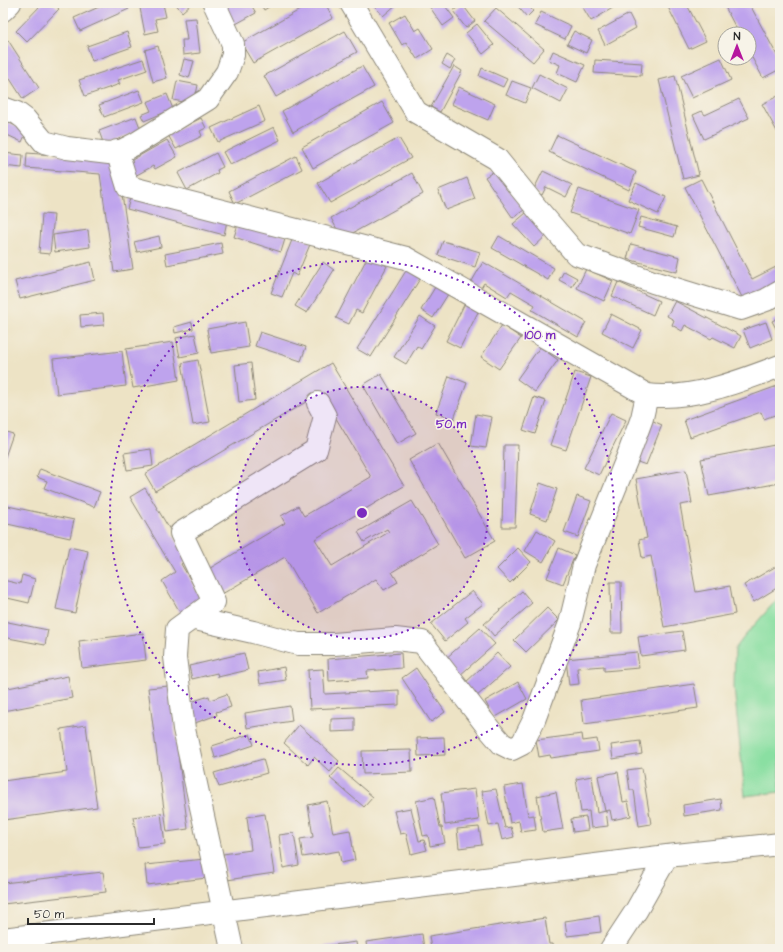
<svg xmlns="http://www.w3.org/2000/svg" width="783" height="952" viewBox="0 0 783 952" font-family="'Architects Daughter',sans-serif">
  <rect width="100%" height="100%" fill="#f7f3e8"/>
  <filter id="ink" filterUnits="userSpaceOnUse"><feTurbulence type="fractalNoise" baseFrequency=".025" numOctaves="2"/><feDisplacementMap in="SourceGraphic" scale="8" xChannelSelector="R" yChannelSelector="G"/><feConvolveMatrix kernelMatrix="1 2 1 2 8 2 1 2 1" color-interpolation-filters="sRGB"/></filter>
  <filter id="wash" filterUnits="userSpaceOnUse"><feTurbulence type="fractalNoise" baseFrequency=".012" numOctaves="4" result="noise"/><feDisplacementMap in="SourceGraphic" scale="16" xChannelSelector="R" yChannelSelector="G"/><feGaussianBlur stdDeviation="0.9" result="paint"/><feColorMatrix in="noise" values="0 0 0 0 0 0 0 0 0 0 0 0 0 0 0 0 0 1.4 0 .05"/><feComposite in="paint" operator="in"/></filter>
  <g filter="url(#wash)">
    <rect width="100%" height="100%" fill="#ede3c5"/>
    <!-- green -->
    <path fill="#8adfa2" stroke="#5a8566" d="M780 596V792L745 796 734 687 735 649 744 637Z"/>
    <g id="blocks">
      <!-- building -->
      <path fill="#bea3ed" d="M43 3H53L59 9 27 42 16 31Z
        M108 3H127L129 9 80 31 74 18Z
        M175 3H192L182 12Z
        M230 3H250L256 13 234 25 224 6Z
        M260 3H275L264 10Z
        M312 3H325L333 18 253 63 241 43Z
        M372 3H396L397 4 383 16Z
        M427 3H443L454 18 443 26Z
        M515 3H526L533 11 527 17Z
        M586 3H621L591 21 582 6Z
        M666 3H686L706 41 689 49Z
        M723 3H749L780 61V69L763 78 749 52V34H739Z
        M163 4 166 17 155 19 158 31 145 34 140 8Z
        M462 4 475 21 466 28 453 11Z
        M496 8 544 49 533 62 484 21Z
        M541 12 571 26 565 39 535 25Z
        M405 14 415 31 420 28 433 49 417 59 406 42 402 45 389 23Z
        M629 14 636 28 605 45 598 31Z
        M196 18 200 53 183 55 182 40H187L184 19Z
        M477 24 494 45 483 54 466 33Z
        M345 31 357 52 276 97 264 76Z
        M574 31 592 40 586 53 567 44Z
        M127 32 132 47 92 61 87 46Z
        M8 40 39 88 23 99 3 68V44Z
        M158 46 167 78 153 82 145 50Z
        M553 51 585 65 577 82 557 73 560 65 549 60Z
        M447 55 455 60 450 69 442 64Z
        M721 58 731 80 692 98 681 76Z
        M143 59 147 70 118 80 120 84 85 96 79 80Z
        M184 59 194 61 189 78 180 75Z
        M595 60 642 63 641 76 594 73Z
        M362 66 374 87 293 132 282 111Z
        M454 66 462 71 440 112 431 107Z
        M482 68 507 79 503 87 479 76Z
        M539 74 568 89 561 103 532 88Z
        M675 76 699 175 683 179 659 80Z
        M177 81 198 85 194 104 173 100Z
        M512 81 531 88 525 103 506 95Z
        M459 87 495 104 488 120 451 104Z
        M139 90 144 102 104 117 99 105Z
        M167 94 173 109 144 121 141 115 151 111 147 102Z
        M780 95V137L762 104Z
        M739 99 749 118 704 139 693 115 702 111 705 115Z
        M382 102 394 123 313 168 302 147Z
        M259 106 265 121 218 142 211 128Z
        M136 117 141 130 104 145 99 131Z
        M201 118 206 128 200 131 202 136 176 149 168 135Z
        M3 120 27 131 22 142 3 133Z
        M274 127 280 140 230 165 223 152Z
        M557 135 636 172 629 190 549 152Z
        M399 138 411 158 330 203 318 183Z
        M167 140 177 157 155 169 153 166 133 177 125 164Z
        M3 153 23 155 22 168 3 166Z
        M27 153 117 160 133 269 114 272 100 174 26 168Z
        M216 153 223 167 217 170 218 173 187 190 178 173Z
        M296 156 302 169 235 204 229 191Z
        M496 170 524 210 513 218 485 177Z
        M543 171 572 185 566 197 546 187 542 195 533 191Z
        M412 173 423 194 342 239 331 218Z
        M467 178 475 199 446 210 438 190Z
        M701 179 752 279 780 265V283L744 301 685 187Z
        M636 183 666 197 658 214 628 200Z
        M579 189 639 210 630 234 570 213Z
        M131 195 227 221 224 235 127 209Z
        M526 213 547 235 534 247 513 224Z
        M42 214 54 215 50 254 39 253Z
        M641 217 677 227 674 237 638 227Z
        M239 221 286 236 281 252 234 237Z
        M88 230 90 247 55 252 53 235Z
        M294 235 311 242 297 276 292 273 282 297 271 293Z
        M159 236 161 247 137 252 134 242Z
        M499 236 554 268 548 280 492 248Z
        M443 241 480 252 475 267 438 255Z
        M221 243 223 254 167 265 165 254Z
        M631 244 680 257 677 272 627 259Z
        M368 256 387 266 362 313 356 310 349 324 336 318Z
        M91 262 95 280 20 299 15 281Z
        M323 262 334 270 307 313 295 306Z
        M483 262 586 322 578 337 532 310 535 305 511 291 507 297 484 283 478 293 468 288Z
        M409 266 423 274 371 357 357 349Z
        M586 269 613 281 604 301 577 288Z
        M564 271 577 278 572 287 559 280Z
        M618 282 659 301 653 315 612 296Z
        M437 284 450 291 433 318 421 310Z
        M675 301 741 336 735 348 713 337 711 339 685 325 682 331 672 325 674 320 667 316Z
        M465 303 479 310 460 348 446 341Z
        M103 313 104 325 81 327 80 315Z
        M611 314 642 330 633 348 602 332Z
        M420 316 435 326 421 349 417 346 406 364 394 357Z
        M780 317V336L772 321Z
        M192 322 193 329 175 333 174 327Z
        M245 322 249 347 211 353 207 329Z
        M766 322 772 339 750 348 743 330Z
        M502 325 521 338 499 369 481 357Z
        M260 332 306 347 301 361 255 346Z
        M195 334 199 353 180 357 176 338Z
        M173 342 179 380 133 388 126 349Z
        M540 347 558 360 535 392 517 379Z
        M122 351 126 386 57 394 53 359Z
        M198 360 210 422 193 425 182 363Z
        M251 363 255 400 239 402 235 365Z
        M331 363 404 486 315 539 332 566 389 532 387 529 364 542 358 532 412 501 438 544 392 572 398 582 384 590 376 579 318 613 285 557 222 594 207 570 285 523 281 516 298 506 304 516 371 477 321 393 155 491 145 474Z
        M575 372 591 377 566 450 550 445Z
        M381 374 416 433 397 444 363 385Z
        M449 376 467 383 454 419 436 413Z
        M780 385V413L764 419 761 412 690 437 684 420Z
        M534 397 546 401 535 434 523 430Z
        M611 413 626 420 599 475 584 468Z
        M476 414 492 417 486 448 471 446Z
        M649 419 662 425 646 465 632 460Z
        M3 431 13 434 5 457 3 456Z
        M438 443 495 541 465 558 409 460Z
        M780 444V483L709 496 701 459Z
        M504 445H518L515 527H502Z
        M151 449 153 466 127 470 124 453Z
        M40 469 100 492 94 507 44 488 47 481 37 477Z
        M686 470 692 503 680 505 696 592 730 586 735 614 664 627 651 556 642 558 639 540 647 538 636 479Z
        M540 483 557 489 547 520 530 514Z
        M145 488 188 560 181 564 203 601 181 614 162 581 175 572 130 497Z
        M577 496 591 501 578 537 564 532Z
        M3 505 74 520 70 538 3 523Z
        M537 530 555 541 543 562 525 551Z
        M69 547 88 551 75 613 56 609Z
        M518 548 531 562 510 583 497 569Z
        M559 548 575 555 563 584 547 578Z
        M780 564V586L754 602 744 585Z
        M22 575 35 579 29 603 3 597V580L20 584Z
        M610 582H621L622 633H611Z
        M472 591 483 604 465 618 468 622 445 641 431 624Z
        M522 591 532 603 494 636 484 624Z
        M547 608 559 620 526 652 514 640Z
        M3 621 48 630 45 645 3 637Z
        M480 628 495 644 459 676 444 660Z
        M682 631 685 650 641 656 638 637Z
        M143 633 146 660 82 668 79 641Z
        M637 652 639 668 604 671V666L577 668 579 684 569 685 566 659Z
        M244 653 248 670 218 677 217 673 192 679 189 666Z
        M401 653 402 668 367 671 368 678 329 681 328 659Z
        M497 653 510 667 476 697 464 684Z
        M284 667 286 680 260 684 258 672Z
        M416 668 445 712 431 722 402 678Z
        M323 669 325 694 399 690V705L310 709 308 670Z
        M68 676 72 698 3 711V689Z
        M518 682 527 699 494 718 485 701Z
        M694 684 698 708 584 724 581 700Z
        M169 686 188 829 167 832 148 688Z
        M227 694 231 707 216 712 217 715 195 723 188 703 209 696 210 700Z
        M290 706 292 721 247 728 245 713Z
        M355 718V731L331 732V719Z
        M86 725 97 807 4 820 3 781 67 772 61 729Z
        M299 725 339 761 330 772 314 757 308 765 284 743Z
        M250 734 254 745 215 758 212 746Z
        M582 734 583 741 597 739 599 751 551 758 550 755 539 757 536 740Z
        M444 737 445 755 418 756 417 738Z
        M640 741 642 754 613 759 611 745Z
        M411 750 412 772 363 774 362 751Z
        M263 759 267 773 219 787 214 773Z
        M339 768 373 797 364 807 330 778Z
        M642 768 651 824 639 826 634 790H630L627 770Z
        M618 772 623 802 628 801 631 816 612 820 610 810 605 811 598 776Z
        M592 776 597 813 606 811 608 826 591 828 589 811 581 812 576 779Z
        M523 784 528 816 534 815 536 830 521 832 519 821 510 823 504 787Z
        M475 789 479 820 445 825 441 793Z
        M496 789 505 828 511 827 514 837 502 840 498 824 489 826 482 791Z
        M556 792 563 829 543 832 537 796Z
        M434 797 440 827H442L445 843 430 846 428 835 423 836 416 801Z
        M721 799 722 810 684 816 683 805Z
        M327 801 333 833 350 830 355 860 341 863 339 851 303 857 300 839 313 837 308 805Z
        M411 808 419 841 424 840 427 850 411 854 406 833 400 834 394 811Z
        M161 813 165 844 138 847 133 817Z
        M265 814 274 873 227 880 223 854 251 850 247 817Z
        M586 817 588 830 573 832 571 819Z
        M479 827 482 845 459 848 457 829Z
        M294 833 299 865 283 868 279 835Z
        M205 859 207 878 147 885 145 865Z
        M103 872 106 892 3 904V883Z
        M599 916 601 932 567 936 565 921Z
        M545 918 549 944H552L553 949H528L527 947 516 949H431L429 936Z
        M422 934 424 949H367L366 942Z
        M356 942 357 949H311V948Z"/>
    </g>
  </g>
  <g filter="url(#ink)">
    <use href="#blocks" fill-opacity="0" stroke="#8c8778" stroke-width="1"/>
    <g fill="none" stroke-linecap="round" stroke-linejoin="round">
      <defs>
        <path id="minor" d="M351 3 416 112 497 159 539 211 576 254 653 282 741 309 766 300 780 292
          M3 10 10 3
          M3 108 17 113 25 119 44 142 67 148 109 153 121 151 135 144 208 99 227 72 233 55V44L214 3
          M117 151 128 187 406 258 647 395 642 418 628 456 584 565 570 623 534 720 522 744 512 749 502 744 490 730 422 642 395 639 334 644H298L253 632 191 618
          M647 395C689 401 741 381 780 366
          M3 939 667 856 780 844
          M232 949 184 729 175 657 177 629 214 602 181 533 316 450 325 416 318 403
          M611 949 636 911 667 856"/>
      </defs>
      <!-- minor casing -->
      <use href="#minor" stroke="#8c8778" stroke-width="24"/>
      <!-- minor -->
      <use href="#minor" stroke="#fff" stroke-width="22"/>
    </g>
  </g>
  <!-- distance rings -->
  <circle cx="362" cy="513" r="126" fill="#7b2cbf" fill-opacity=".12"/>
  <g fill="none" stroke="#7b2cbf" stroke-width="2" stroke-dasharray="2 4">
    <circle cx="362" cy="513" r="126"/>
    <circle cx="362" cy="513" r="252"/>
  </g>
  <circle cx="362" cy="513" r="6" fill="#7b2cbf" stroke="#f7f3e8" stroke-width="2"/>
  <g font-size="12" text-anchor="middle" font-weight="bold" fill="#7b2cbf" stroke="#f7f3e8" stroke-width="3" stroke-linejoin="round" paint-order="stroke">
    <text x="540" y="339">100 m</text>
    <text x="451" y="428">50 m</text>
  </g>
  <!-- margin -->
  <rect width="783" height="952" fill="none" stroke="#f7f3e8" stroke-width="16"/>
  <!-- north arrow -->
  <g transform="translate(737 46)"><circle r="19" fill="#f7f3e8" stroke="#a5a39c"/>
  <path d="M0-3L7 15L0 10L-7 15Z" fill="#b5179e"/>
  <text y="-6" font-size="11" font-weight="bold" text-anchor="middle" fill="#2b2b2b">N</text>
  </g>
  <!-- scale -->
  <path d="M28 918v6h126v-6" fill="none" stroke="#2b2b2b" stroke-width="2"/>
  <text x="34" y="918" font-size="12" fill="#2b2b2b" stroke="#f7f3e8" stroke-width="3" paint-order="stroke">50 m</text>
</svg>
